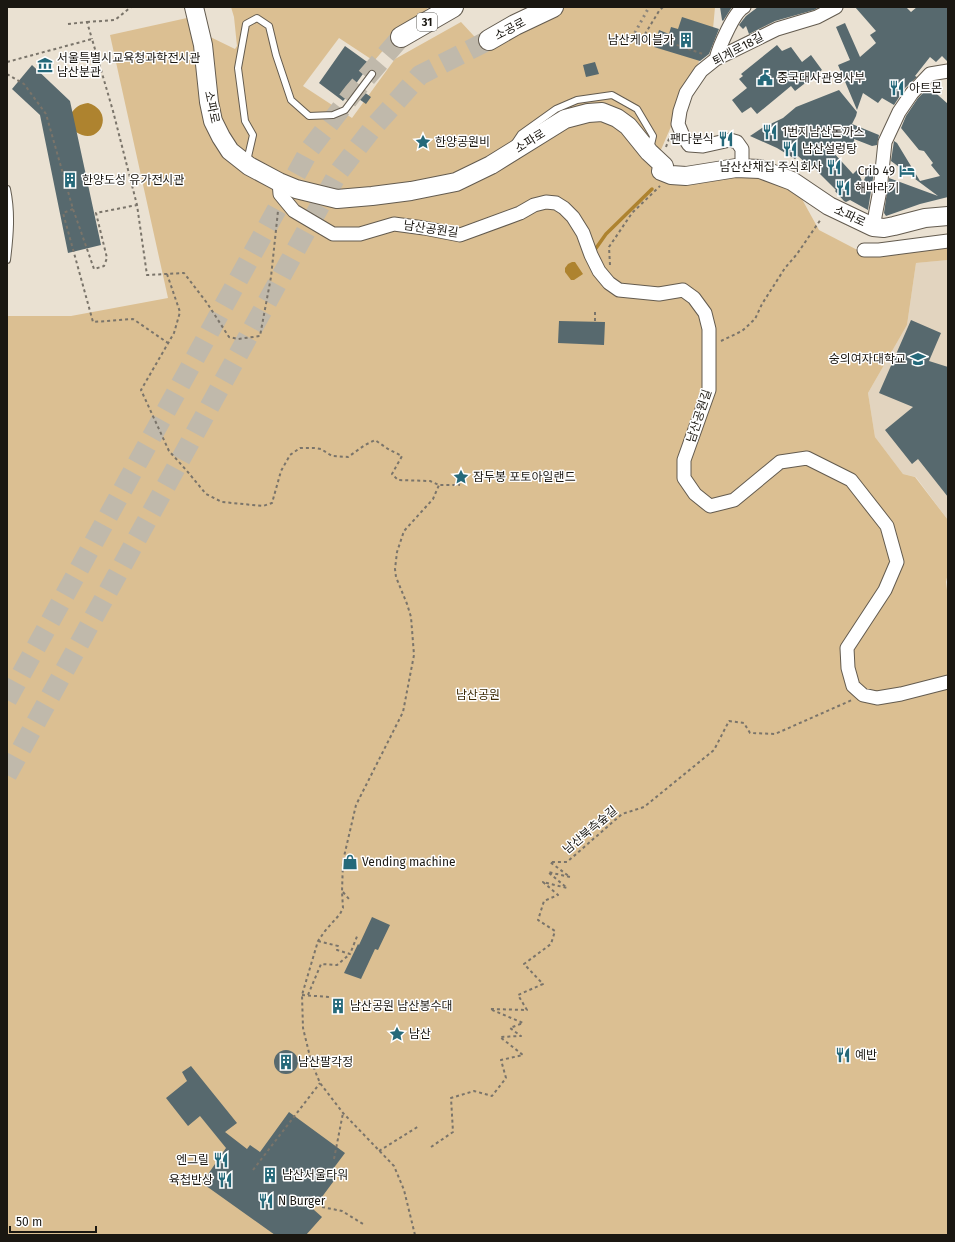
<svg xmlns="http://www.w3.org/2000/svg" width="955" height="1242" viewBox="0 0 955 1242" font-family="'Fira Sans','Noto Sans KR',sans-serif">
  <rect width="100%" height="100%" fill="#eae1d2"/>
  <!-- built -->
  <path fill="#e2d4bf" d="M948 260V520L916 477 903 474 875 437 868 393 907 325 916 263Z"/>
  <!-- green -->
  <path fill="#dbbf92" d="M231 7H429L386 47 374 61 339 38 303 86 352 118 395 59 461 22 485 48 564 7H715L713 29 657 159 661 171 736 168 792 181 819 230 867 255 948 245V260L916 263 907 325 868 393 875 437 903 474 915 477 948 520V573L946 582 948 598V1235H7V316H71L168 298 110 35 187 18 200 32 235 49 237 46 234 17Z"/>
  <!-- water -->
  <path fill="#ae832f" d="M88 103C116 111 100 148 76 132L71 114C75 107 80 104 88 103Z
    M572 262H575L583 274 574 280H571L565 272V268L568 264Z"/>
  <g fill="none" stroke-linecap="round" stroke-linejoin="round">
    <!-- stream -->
    <path stroke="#ae832f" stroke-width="3.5" d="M594 251 606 234 652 189"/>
  </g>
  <!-- building -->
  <path fill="#57696e" d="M720 7H732L723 21 722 20Z
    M758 7H819L814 10 775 21 749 34 746 26 743 29 739 25 746 16Z
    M855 7H906L911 12 917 7H948V62L942 56 936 62 930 57 915 76 917 77 905 88 894 105 882 98 878 103 863 93 857 110 838 65 850 60 836 27 845 23 860 57 876 43 870 35 876 31Z
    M682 17 719 29 709 54 700 61 654 47 659 30 669 34 671 27 678 29Z
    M777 45 782 51 791 47 802 62 811 55 822 70 795 91 791 86 757 114 751 107 742 113 732 100 747 88 739 79 743 76 741 74Z
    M345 46 370 64 355 85 357 87 351 94 350 93 343 101 319 83Z
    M595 62 599 74 586 77 583 65Z
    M32 65 70 101 101 245 68 253 40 115 12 89Z
    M929 87 948 104V197L920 204 886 216 884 213 889 178 938 196 891 161 894 141 897 143 920 181 940 176 931 165 933 163 924 151 919 150 901 128 906 116 918 98Z
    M839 90 857 112 856 116 852 124 879 135 877 145 872 146 854 139 855 148 832 151 853 174 857 170 863 183 868 170 874 172 868 210 850 200 846 202 844 201 835 191 836 190 812 166 810 167 798 156 795 159 777 148 750 136 762 128 783 118 796 107Z
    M364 92 371 97 366 104 359 99Z
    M911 320 941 333 929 361 948 367V497L918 459 912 464 885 430 913 407 879 393Z
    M559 321 605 322 604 345 558 343Z
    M372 917 390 925 378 950 375 949 361 979 344 973 358 944 359 945Z
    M274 1062a12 12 0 1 1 24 0a12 12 0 1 1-24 0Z
    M191 1066 237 1123 225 1132 247 1149 250 1145 260 1152 289 1112 345 1153 330 1173 336 1178 313 1209 322 1217 306 1235H275L202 1183 226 1148 200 1116 188 1126 166 1098 187 1081 182 1072Z"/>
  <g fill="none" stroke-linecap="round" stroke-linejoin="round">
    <!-- primary-tunnel -->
    <path stroke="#c0b9ab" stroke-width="20" stroke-dasharray="20 10" stroke-linecap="butt" d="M7 700 310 149 353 93 401 37
      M7 775 338 173 372 129 420 75 489 40"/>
    <defs>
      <path id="lane" d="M515 143 521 134 556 109 577 100 612 95 637 109 653 136 650 149
        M247 161 253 135 245 121 238 68 246 24 257 18 269 26 276 55 291 100 309 116 333 115 345 110 372 74
        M7 189C12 213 10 235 7 260"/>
      <path id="street" d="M716 59C719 47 734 12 744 7
        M742 168V149L737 142 730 140 703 146 689 145 683 136 678 124 680 111 686 93 701 71 716 59 777 29 817 17 836 7
        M279 182 280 194 294 211 333 234H360L394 224 424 228 460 235 520 213 534 205 546 202 556 203 564 208 573 217 583 233 591 255 599 271 609 283 619 290 659 294 683 290 694 298 705 313 709 329V390L684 460V478L695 494 710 506 734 500 780 462 807 458 851 480 887 526 897 562 885 590 847 648 848 668 853 686 863 695 877 698 901 694 948 682
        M873 227 880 190 885 142 899 112 912 93 930 74 948 71
        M864 250H879L948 241"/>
      <path id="secondary" d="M194 7 203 45 209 102 213 121 221 137 230 151 249 166 279 182 296 189 337 199 372 196 411 191 456 182 491 165 565 119 588 113 602 112 617 118 628 126 649 152 664 166 661 171 671 175 686 176 736 168 760 169 792 181 829 206 873 227 884 228 894 226 925 218 948 216"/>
      <path id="primary" d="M401 37 453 7
        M489 40 515 25 553 7"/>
    </defs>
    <!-- lane casing -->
    <use href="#lane" stroke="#635b4f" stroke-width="8"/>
    <!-- street casing -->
    <use href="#street" stroke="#635b4f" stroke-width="15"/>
    <!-- secondary casing -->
    <use href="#secondary" stroke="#635b4f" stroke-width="20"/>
    <!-- primary casing -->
    <use href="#primary" stroke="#635b4f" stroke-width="22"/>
    <!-- path -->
    <path stroke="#7a746a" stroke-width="2" stroke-dasharray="3 3" stroke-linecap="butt" d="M663 7 659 11 645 34 703 54
      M87 22 115 20 131 7H133
      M68 24 87 22 92 39
      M7 62 92 39 113 111 137 205 147 275 184 273 207 303 229 337 238 339 260 336 271 277 278 211
      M7 74 24 84 46 114 73 209 94 269 104 266 107 258 96 213 137 205
      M666 147 670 136
      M73 209 63 213 93 322 133 319 168 343
      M610 265 609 247 632 213 660 186
      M167 274 180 312 174 333 141 390 169 451 187 471 206 494 222 502 263 506 272 503 281 471 290 455 300 448H314L321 449 332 456 348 457 365 445 375 440 388 449 402 456 392 474 398 480 430 481 439 485H459L460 478
      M595 312V322
      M721 341 742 331 755 319 762 304 785 268 797 254 821 219
      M343 892 349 899
      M318 941 338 946 337 950 350 954 358 934
      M302 995 329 997
      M308 995 321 964 337 965 350 954
      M431 1147 453 1132 451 1098 474 1091 492 1096 506 1078 501 1060 523 1055 500 1037 521 1036 510 1028 523 1023 490 1009 527 1010 518 995 543 984 524 964 551 944 555 931 538 920 544 901 558 895 543 882 567 888 548 872 570 877 550 862H567L622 814 644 807 714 750 729 721 744 723 750 733 775 734 852 700
      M379 1151 419 1126
      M334 1159 343 1113
      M253 1170 320 1083
      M322 1207 342 1211 363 1224
      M415 1235 404 1190 394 1166 343 1113 320 1083 311 1061 303 1028 302 995 307 978 318 941 325 931 340 914 343 908 342 892 343 861 356 805 403 712 414 655 411 617 407 604 396 577 395 569 397 552 404 531 433 499 439 485"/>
    <!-- lane -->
    <use href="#lane" stroke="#fff" stroke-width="6"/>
    <!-- street -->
    <use href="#street" stroke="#fff" stroke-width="13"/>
    <!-- secondary -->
    <use href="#secondary" stroke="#fff" stroke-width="18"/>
    <!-- primary -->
    <use href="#primary" stroke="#fff" stroke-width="20"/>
    <!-- rail -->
    <path stroke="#8c857b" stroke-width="3" stroke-dasharray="2 4" stroke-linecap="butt" d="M632 38 649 7"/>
  </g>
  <!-- icons -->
  <defs>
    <symbol id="building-bare" viewBox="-9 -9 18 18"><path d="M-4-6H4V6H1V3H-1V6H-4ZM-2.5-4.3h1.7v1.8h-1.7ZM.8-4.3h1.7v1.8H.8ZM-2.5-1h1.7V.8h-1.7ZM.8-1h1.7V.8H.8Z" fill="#25697a" stroke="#fff" stroke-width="2.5" paint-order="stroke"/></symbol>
    <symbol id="museum-bare" viewBox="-9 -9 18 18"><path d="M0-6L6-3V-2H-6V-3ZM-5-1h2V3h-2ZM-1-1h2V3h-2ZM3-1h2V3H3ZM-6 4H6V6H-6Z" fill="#25697a" stroke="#fff" stroke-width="2.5" paint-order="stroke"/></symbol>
    <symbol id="civic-bare" viewBox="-9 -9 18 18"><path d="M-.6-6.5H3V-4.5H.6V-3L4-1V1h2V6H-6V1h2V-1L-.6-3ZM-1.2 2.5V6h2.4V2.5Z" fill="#25697a" stroke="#fff" stroke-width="2.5" paint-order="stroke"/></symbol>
    <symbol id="restaurant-bare" viewBox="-9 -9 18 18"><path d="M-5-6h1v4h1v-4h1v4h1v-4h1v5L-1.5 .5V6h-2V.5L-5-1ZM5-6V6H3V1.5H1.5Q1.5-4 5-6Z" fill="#25697a" stroke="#fff" stroke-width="2.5" paint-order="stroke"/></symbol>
    <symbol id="sight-bare" viewBox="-9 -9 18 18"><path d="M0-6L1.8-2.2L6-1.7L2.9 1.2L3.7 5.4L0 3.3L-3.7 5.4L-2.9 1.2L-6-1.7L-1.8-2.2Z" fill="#25697a" stroke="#fff" stroke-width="2.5" paint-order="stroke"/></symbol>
    <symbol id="hotel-bare" viewBox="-9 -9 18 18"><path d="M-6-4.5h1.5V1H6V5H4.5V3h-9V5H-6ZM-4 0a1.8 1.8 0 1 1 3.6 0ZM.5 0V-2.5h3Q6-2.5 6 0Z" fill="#25697a" stroke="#fff" stroke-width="2.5" paint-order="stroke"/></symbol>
    <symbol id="university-bare" viewBox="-9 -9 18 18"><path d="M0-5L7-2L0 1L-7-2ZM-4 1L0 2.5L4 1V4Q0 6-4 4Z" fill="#25697a" stroke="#fff" stroke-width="2.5" paint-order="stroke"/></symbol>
    <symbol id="shop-bare" viewBox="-9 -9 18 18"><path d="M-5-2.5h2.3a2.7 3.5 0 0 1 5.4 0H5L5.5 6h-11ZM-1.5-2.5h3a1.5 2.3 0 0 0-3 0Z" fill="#25697a" stroke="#fff" stroke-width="2.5" paint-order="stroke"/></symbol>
  </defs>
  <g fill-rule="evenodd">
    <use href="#building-bare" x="675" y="29" width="22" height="22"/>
    <use href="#museum-bare" x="34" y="54" width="22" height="22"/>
    <use href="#civic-bare" x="754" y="67" width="22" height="22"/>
    <use href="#restaurant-bare" x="886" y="77" width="22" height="22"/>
    <use href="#restaurant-bare" x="759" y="121" width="22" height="22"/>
    <use href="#restaurant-bare" x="715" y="128" width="22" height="22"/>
    <use href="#sight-bare" x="412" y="131" width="22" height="22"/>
    <use href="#restaurant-bare" x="779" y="138" width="22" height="22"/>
    <use href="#restaurant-bare" x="823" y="156" width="22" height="22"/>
    <use href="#hotel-bare" x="896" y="160" width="22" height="22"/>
    <use href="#building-bare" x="59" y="169" width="22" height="22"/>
    <use href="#restaurant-bare" x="832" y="177" width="22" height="22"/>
    <use href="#university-bare" x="907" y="348" width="22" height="22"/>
    <use href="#sight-bare" x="450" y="466" width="22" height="22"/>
    <use href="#shop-bare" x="339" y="851" width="22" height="22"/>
    <use href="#building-bare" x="327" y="995" width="22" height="22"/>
    <use href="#sight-bare" x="386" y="1023" width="22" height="22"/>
    <use href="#restaurant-bare" x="832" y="1044" width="22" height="22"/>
    <use href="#building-bare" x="275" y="1051" width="22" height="22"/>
    <use href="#restaurant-bare" x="210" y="1149" width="22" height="22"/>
    <use href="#building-bare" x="259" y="1164" width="22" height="22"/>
    <use href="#restaurant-bare" x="214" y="1169" width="22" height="22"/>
    <use href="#restaurant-bare" x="255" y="1190" width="22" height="22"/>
  </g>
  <g text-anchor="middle" stroke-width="3" stroke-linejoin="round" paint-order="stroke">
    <!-- shield labels -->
    <rect fill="#fff" stroke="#5f5d58" stroke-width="1" x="417" y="13" width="20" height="18" rx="3"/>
    <g font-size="11" font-weight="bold" fill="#1a1711">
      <text x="427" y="26">31</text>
    </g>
    <!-- street labels -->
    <g font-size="12" fill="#1a1711" stroke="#fff">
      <text transform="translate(510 29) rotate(-28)" y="4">소공로</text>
      <text transform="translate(738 49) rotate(-28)" y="4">퇴계로18길</text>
      <text transform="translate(212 107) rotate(78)" y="4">소파로</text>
      <text transform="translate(530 141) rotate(-32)" y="4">소파로</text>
      <text transform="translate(850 216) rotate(25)" y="4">소파로</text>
      <text transform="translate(431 229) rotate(8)" y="4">남산공원길</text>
      <text transform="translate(699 416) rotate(-72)" y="4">남산공원길</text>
      <text transform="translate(590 830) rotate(-40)" y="4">남산북측숲길</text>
    </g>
    <!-- poi labels -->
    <g font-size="12" fill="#1a1711" stroke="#fff" text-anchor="start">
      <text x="674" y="44" text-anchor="end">남산케이블카</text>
      <text x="57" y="62">서울특별시교육청과학전시관<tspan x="57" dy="14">남산분관</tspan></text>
      <text x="777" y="82">중국대사관영사부</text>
      <text x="909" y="92">아트몬</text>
      <text x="782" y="136">1번지남산돈까스</text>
      <text x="714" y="143" text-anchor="end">팬다분식</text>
      <text x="435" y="146">한양공원비</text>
      <text x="802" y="153">남산설렁탕</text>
      <text x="822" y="171" text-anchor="end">남산산채집 주식회사</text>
      <text x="895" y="175" text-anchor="end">Crib 49</text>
      <text x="82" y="184">한양도성 유가전시관</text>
      <text x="855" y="192">해바라기</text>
      <text x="906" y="363" text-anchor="end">숭의여자대학교</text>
      <text x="473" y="481">잠두봉 포토아일랜드</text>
      <text x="362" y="866">Vending machine</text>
      <text x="350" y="1010">남산공원 남산봉수대</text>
      <text x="409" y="1038">남산</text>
      <text x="855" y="1059">예반</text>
      <text x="298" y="1066">남산팔각정</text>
      <text x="209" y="1164" text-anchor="end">엔그릴</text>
      <text x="282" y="1179">남산서울타워</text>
      <text x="213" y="1184" text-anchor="end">육첩반상</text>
      <text x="278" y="1205">N Burger</text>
    </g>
    <!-- park labels -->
    <g font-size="12" fill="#3f2d08" stroke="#fff">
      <text x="478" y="699">남산공원</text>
    </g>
  </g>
  <!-- border -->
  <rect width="955" height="1242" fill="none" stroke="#1a1711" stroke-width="16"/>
  <!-- scale -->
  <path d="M10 1226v6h86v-6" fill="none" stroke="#1a1711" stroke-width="2"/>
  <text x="16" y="1226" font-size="12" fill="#1a1711" stroke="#ffffff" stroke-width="3" paint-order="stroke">50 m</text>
</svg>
